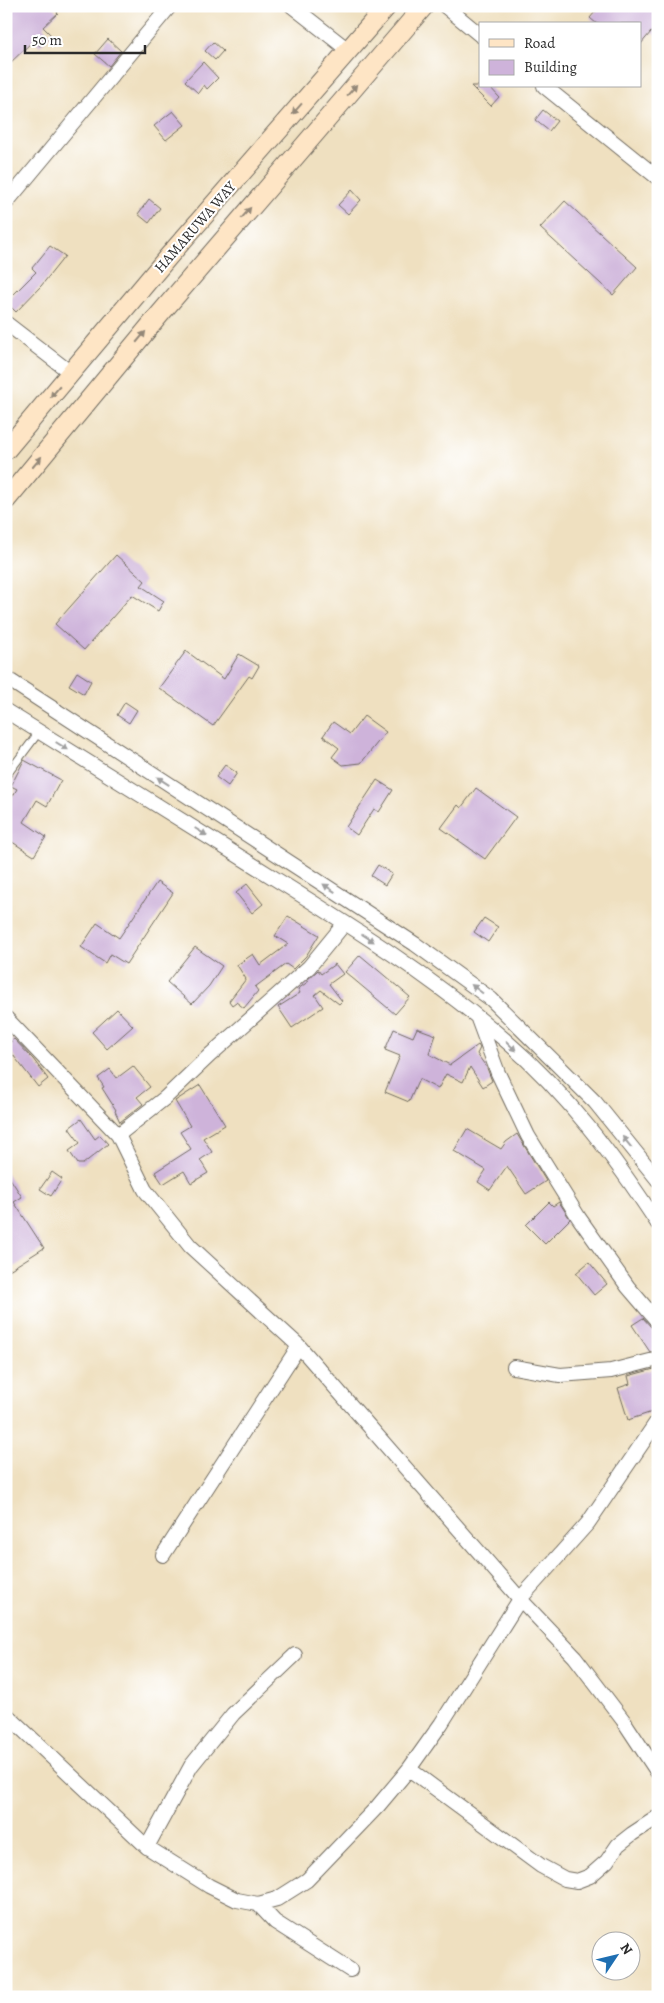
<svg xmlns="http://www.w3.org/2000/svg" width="664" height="2003" viewBox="0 0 664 2003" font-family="Alegreya,serif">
  <rect width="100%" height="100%" fill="#fff"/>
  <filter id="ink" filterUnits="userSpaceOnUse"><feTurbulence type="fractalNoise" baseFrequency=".02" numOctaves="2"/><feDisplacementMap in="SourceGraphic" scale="10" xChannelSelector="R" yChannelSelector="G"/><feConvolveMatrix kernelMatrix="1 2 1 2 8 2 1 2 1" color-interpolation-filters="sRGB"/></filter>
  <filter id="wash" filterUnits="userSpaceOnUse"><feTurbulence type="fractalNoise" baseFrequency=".0096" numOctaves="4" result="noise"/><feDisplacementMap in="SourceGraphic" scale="20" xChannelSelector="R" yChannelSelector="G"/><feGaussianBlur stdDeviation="1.12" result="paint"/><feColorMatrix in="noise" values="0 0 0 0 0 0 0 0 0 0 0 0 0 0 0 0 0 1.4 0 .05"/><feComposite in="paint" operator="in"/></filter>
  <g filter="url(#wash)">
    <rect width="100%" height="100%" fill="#efe0c0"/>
    <g id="blocks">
      <!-- building -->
      <path fill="#ceb3da" d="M6 6H52L58 13 43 27 51 35 40 46 34 40 6 67Z
        M600 6H658V36L651 32 640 45V24H597L590 18Z
        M108 39 121 51 109 66 95 54Z
        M213 42 223 51 215 60 205 51Z
        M203 62 218 78 207 89 204 85 198 93 185 81Z
        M471 86H489L499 97 491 106Z
        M543 110 557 121 549 131 535 120Z
        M173 111 185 125 166 140 154 126Z
        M352 190 361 200 348 214 338 205Z
        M149 199 160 208 149 223 138 214Z
        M565 201 637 267 613 295 540 228Z
        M50 246 65 256 41 286 16 312 6 302 36 272 32 268Z
        M116 555 145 581 141 586 164 601 158 611 132 595 84 650 55 624Z
        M186 651 224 679 239 654 259 666 252 678 249 676 213 726 159 688Z
        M77 672 91 681 84 694 69 685Z
        M125 702 137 710 129 723 117 715Z
        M364 716 386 732 361 763 343 765 332 757 339 748 323 736 333 722 350 734Z
        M24 760 61 780 47 806 37 800 24 822 46 837 34 856 6 838V807L17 789 11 786Z
        M225 765 237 773 228 786 216 777Z
        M377 780 393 790 379 812 374 809 357 835 346 827Z
        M476 788 516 817 485 859 441 828 458 805 461 808Z
        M378 865 392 874 385 885 371 876Z
        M157 882 173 893 126 964 110 954 105 963 81 947 97 923 119 938Z
        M247 884 263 904 252 913 236 893Z
        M288 916 319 935 306 956 293 969 286 964 255 987 258 991 244 1008 236 1002 232 1005 229 1001 246 979 237 965 253 954 260 965 288 944 275 936Z
        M484 918 498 927 488 942 474 932Z
        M195 947 222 966 209 986 192 1004 167 982Z
        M360 955 410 997 395 1014 345 972Z
        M335 964 343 974 329 984 342 1001 339 1004 321 990 315 995 323 1007 292 1028 278 1007 300 993 298 989 309 981 307 980 318 970 321 974Z
        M117 1009 133 1026 107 1049 92 1032Z
        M417 1028 436 1035 429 1054 450 1065 478 1045 480 1048 477 1054 487 1068 492 1081 483 1087 470 1067 463 1082 446 1074 438 1089 419 1079 409 1102 385 1092 400 1056 385 1050 394 1029 413 1037Z
        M14 1039 33 1059 48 1079 38 1087 6 1046Z
        M133 1066 150 1087 137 1097 143 1104 120 1122 115 1111 116 1110 102 1088 104 1087 98 1078 110 1069 117 1078Z
        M200 1085 225 1125 203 1138 212 1152 200 1160 208 1173 191 1183 184 1171 163 1184 155 1172 191 1149 180 1132 190 1126 175 1101Z
        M81 1119 95 1139 100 1135 108 1144 83 1164H78L69 1151 80 1143 69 1128Z
        M467 1129 501 1149 506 1142 517 1134 546 1181 526 1194 507 1166 490 1190 478 1182 486 1170 454 1151Z
        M6 1172 22 1197 14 1202 44 1248 6 1272Z
        M52 1172 62 1179 51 1196 40 1189Z
        M549 1202 553 1206 559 1202 570 1219 545 1244 526 1225Z
        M589 1262 607 1284 594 1295 576 1273Z
        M643 1318 652 1328 658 1331V1350L650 1352 632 1325Z
        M658 1368V1410L628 1420 618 1388 630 1384 628 1376Z"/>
    </g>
  </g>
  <g filter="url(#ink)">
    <use href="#blocks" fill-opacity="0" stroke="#706a5f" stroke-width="1"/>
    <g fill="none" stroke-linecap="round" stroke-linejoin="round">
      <defs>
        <path id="service" d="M6 776 39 732"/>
        <path id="minor" d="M292 6 348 50
          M445 6 480 35
          M544 86 658 178
          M6 203 170 6
          M6 323 71 373
          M6 678 415 944 491 999 595 1102 658 1180
          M6 711C95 767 185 822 274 878 354 928 434 978 505 1040 566 1092 615 1158 658 1224
          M6 1018 118 1135 145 1190 190 1246 299 1346 520 1599 575 1657 623 1720 658 1773
          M478 1019 498 1073 528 1136 579 1218 628 1287 658 1322
          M118 1135 165 1098 210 1055 309 967 345 923
          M514 1367 560 1375 611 1371 658 1359
          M163 1555 299 1346
          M6 1714 147 1847 209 1886 237 1900 258 1904 277 1899 307 1880 378 1806 409 1769 441 1724 520 1599 588 1523 658 1420
          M409 1769 541 1866 565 1879 577 1881 590 1876 607 1861 618 1845 632 1834 658 1817
          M147 1847 191 1766 233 1714 295 1655
          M258 1904 275 1922 350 1970"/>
        <path id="secondary" d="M6 450 168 257 387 6
          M6 500 160 314 424 6"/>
      </defs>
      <!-- service casing -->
      <use href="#service" stroke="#706a5f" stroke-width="9"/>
      <!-- minor casing -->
      <use href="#minor" stroke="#706a5f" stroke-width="16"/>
      <!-- secondary casing -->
      <use href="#secondary" stroke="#706a5f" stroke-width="21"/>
      <!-- service -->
      <use href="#service" stroke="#fff" stroke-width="7"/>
      <!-- minor -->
      <use href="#minor" stroke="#fff" stroke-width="14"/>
      <!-- secondary -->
      <use href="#secondary" stroke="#fee5c5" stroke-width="19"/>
    </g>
    <!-- one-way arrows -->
    <defs><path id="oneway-solid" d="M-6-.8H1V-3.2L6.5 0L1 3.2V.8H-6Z" transform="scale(1.25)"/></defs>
    <g fill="#948878">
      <use href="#oneway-solid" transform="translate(352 90) rotate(-49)"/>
      <use href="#oneway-solid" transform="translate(297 109) rotate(131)"/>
      <use href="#oneway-solid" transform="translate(246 213) rotate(-49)"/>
      <use href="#oneway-solid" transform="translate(141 337) rotate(-50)"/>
      <use href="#oneway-solid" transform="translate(55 392) rotate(130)"/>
      <use href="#oneway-solid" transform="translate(37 462) rotate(-50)"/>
    </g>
    <g fill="#a0a0a0">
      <use href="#oneway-solid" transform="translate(62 746) rotate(32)"/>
      <use href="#oneway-solid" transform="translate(163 781) rotate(-147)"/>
      <use href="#oneway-solid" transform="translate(201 832) rotate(32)"/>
      <use href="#oneway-solid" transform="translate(329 888) rotate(-147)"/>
      <use href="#oneway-solid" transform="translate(368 938) rotate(33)"/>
      <use href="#oneway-solid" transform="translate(477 989) rotate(-143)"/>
      <use href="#oneway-solid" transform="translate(511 1046) rotate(44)"/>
      <use href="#oneway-solid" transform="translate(627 1142) rotate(-129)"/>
    </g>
  </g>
  <g text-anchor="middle" stroke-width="4" stroke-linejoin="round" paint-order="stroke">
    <!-- street labels -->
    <g font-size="15" fill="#2b2b2b" stroke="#fff">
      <text transform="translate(195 227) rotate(-49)" y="5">HAMARUWA WAY</text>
    </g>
  </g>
  <!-- margin -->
  <rect width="664" height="2003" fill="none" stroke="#fff" stroke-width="25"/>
  <!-- legend -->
  <rect x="479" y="22" width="162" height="65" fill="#ffffff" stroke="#aaaaaa"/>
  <rect x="489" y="39" width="25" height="8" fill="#fee5c5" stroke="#aaaaaa"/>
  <text x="524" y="48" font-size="15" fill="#2b2b2b">Road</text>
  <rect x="489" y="60" width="25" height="15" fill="#ceb3da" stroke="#aaaaaa"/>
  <text x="524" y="72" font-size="15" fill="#2b2b2b">Building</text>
  <!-- north arrow -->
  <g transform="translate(616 1956) rotate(55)"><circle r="24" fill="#ffffff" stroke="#aaaaaa"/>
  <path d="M0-4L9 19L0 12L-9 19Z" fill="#1f6fb2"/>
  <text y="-8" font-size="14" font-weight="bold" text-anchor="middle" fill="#2b2b2b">N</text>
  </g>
  <!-- scale -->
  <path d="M25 45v8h120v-8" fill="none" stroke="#2b2b2b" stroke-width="2.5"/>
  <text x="32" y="45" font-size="15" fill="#2b2b2b" stroke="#ffffff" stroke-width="4" paint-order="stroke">50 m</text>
</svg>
